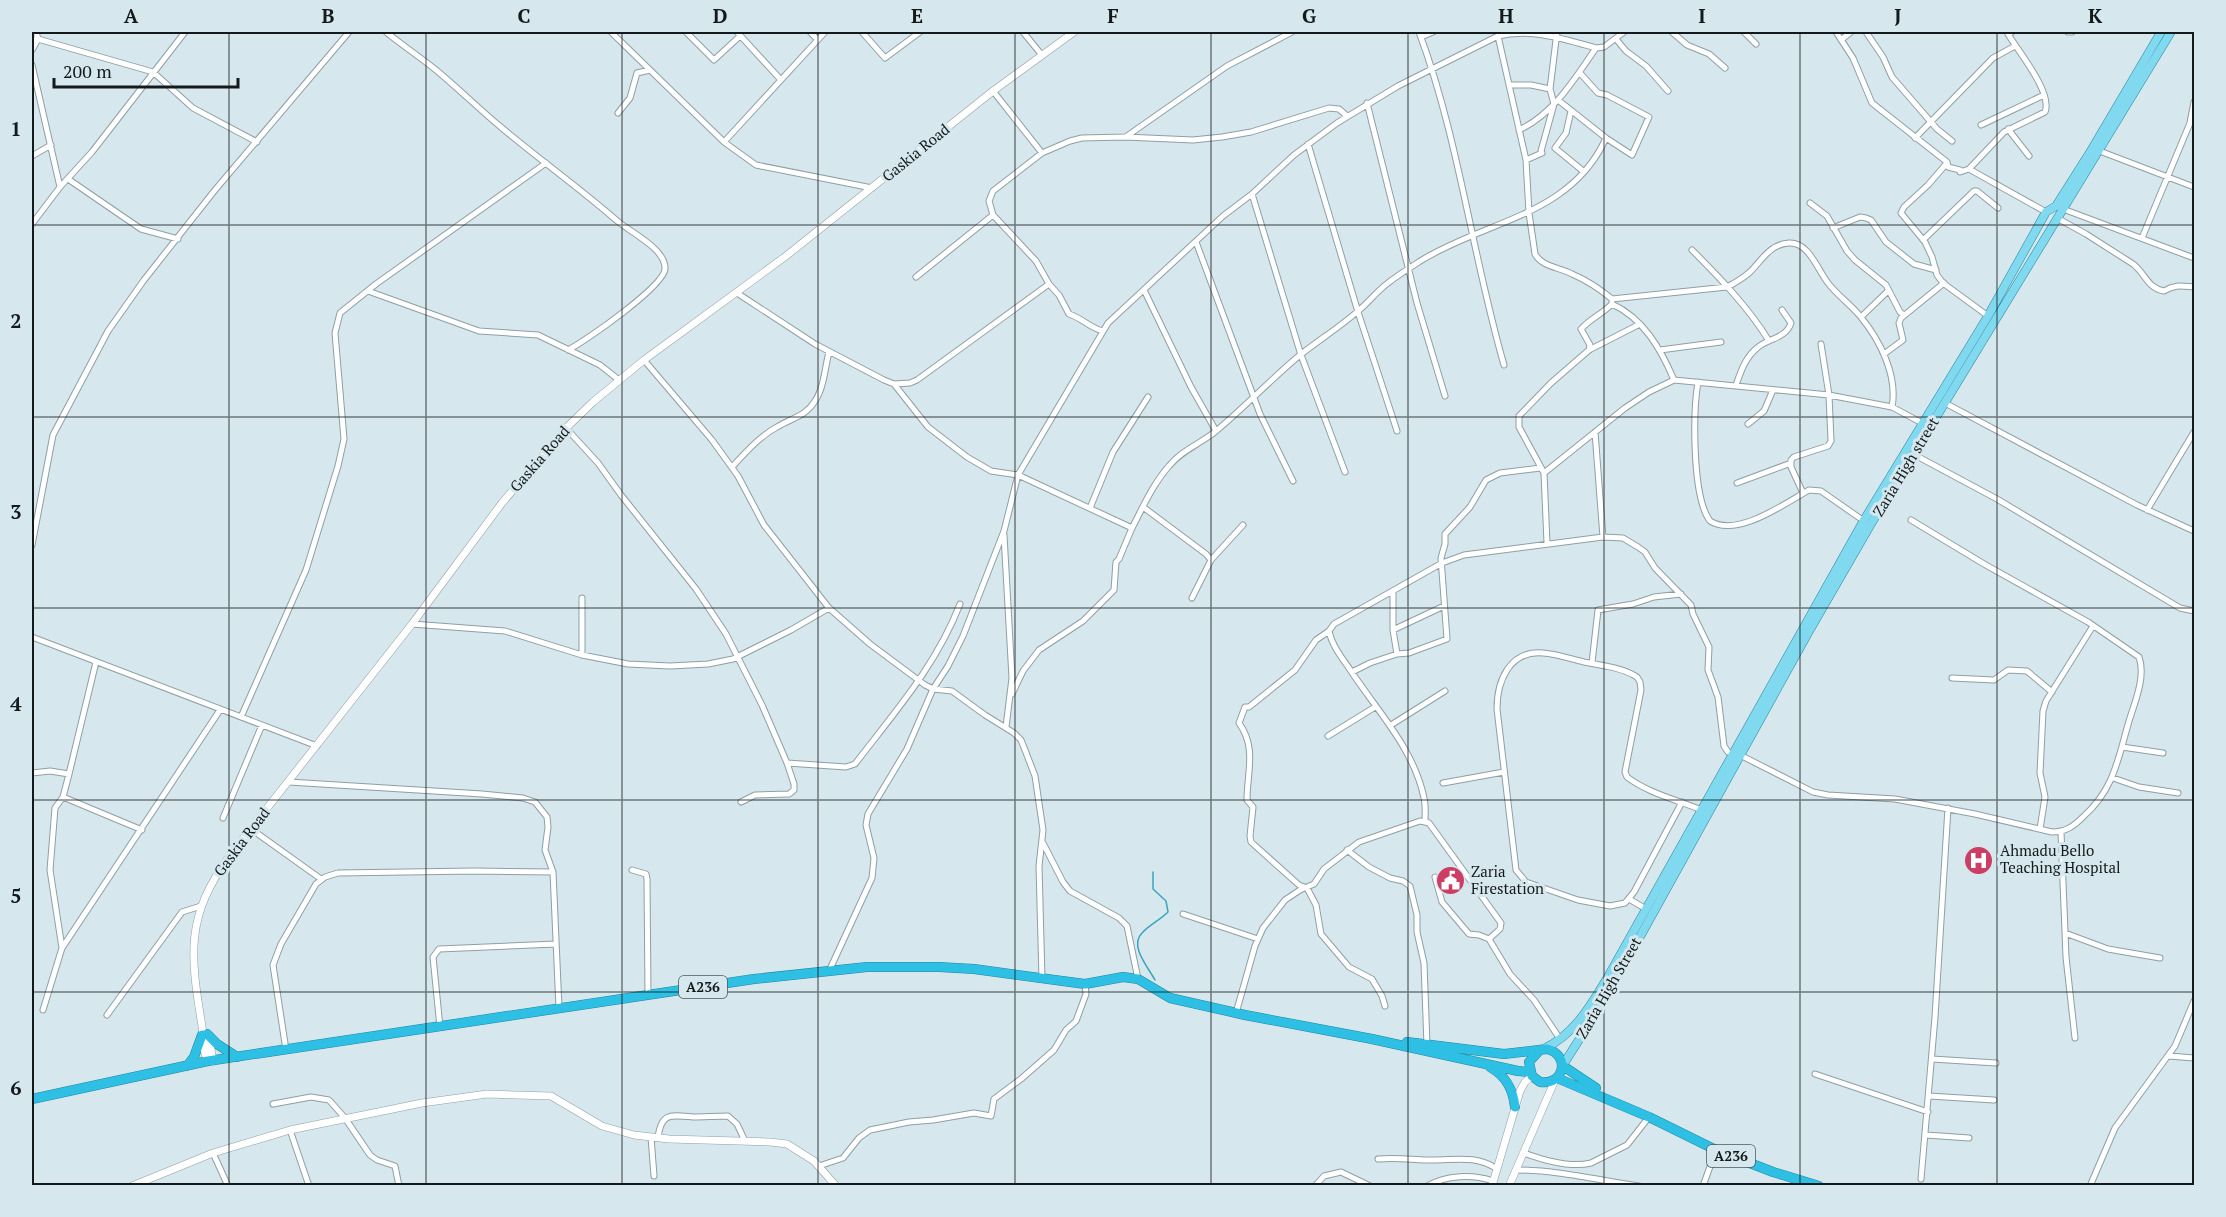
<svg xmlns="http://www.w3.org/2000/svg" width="2226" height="1217" viewBox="0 0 2226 1217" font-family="'PT Serif',serif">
  <rect width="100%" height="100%" fill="#d6e8ed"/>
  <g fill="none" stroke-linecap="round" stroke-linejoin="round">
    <!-- stream -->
    <path stroke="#39a5c1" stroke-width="1.5" d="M1153 872V889L1166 901 1168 912C1160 920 1149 925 1142 933 1129 946 1148 967 1155 980"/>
    <defs>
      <path id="street" d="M386 32C402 45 420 57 436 70 459 89 479 109 502 128 539 159 578 187 615 219 629 232 666 248 665 269 664 286 586 341 568 350
        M611 32 724 142 756 165 872 188
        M686 32 714 60 740 36
        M737 32 781 80
        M810 32 817 39
        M862 32 885 58 920 32
        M1023 32 1041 54
        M1419 32C1459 139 1472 255 1504 365
        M1672 32 1687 45 1709 54 1725 68
        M1744 32 1756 44
        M1836 32 1853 58 1872 103 1947 162 1948 167 1960 170V172L1969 169 2046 212
        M1866 32 1883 57 1892 77 1937 129 1952 141
        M2068 32H2072
        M1498 36 1526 160 1529 213 1535 254C1542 267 1559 267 1572 274 1586 280 1600 289 1612 299V304C1643 318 1661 349 1674 380
        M1421 37 1433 32
        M1616 39 1626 51 1646 66 1668 91
        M32 40 38 39 153 72 193 108 257 142
        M1841 40 1851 32
        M32 50 38 39 36 32
        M32 65 60 187
        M1510 85H1531L1550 89
        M993 91 1042 153
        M1558 100 1606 138 1632 155 1649 117 1607 95 1598 93 1580 73
        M1367 103 1417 303 1445 396
        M1571 111 1566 133 1555 148 1583 171
        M618 113 630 98 637 73 650 70
        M1981 125 2044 95
        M2008 129 2029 156
        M1519 130C1554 114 1575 78 1596 48L1604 47 1624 32
        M1127 136 1227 66 1292 32
        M1915 138 1993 58 2015 46
        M724 142 825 32
        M1308 144 1358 312 1397 431
        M2097 150 2194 187
        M32 156 51 145
        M1526 160 1542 153 1541 151 1554 104 1550 89 1557 32
        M1947 163 1928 185 1904 207 1901 213 1925 242 1932 257 1937 275 1943 283 1988 316
        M1969 169 2004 132 2045 112C2053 93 2018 51 2008 34L2012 32
        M68 179 141 229 178 239
        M1252 194 1301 355 1345 472
        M1810 203 1827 216 1847 251 1855 260 1886 285 1900 312 1904 315
        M2063 209 2194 258
        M2057 218 2086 234 2133 264C2146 274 2147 288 2164 291 2175 284 2182 286 2194 287
        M32 224 60 187 92 152 185 32
        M1833 228 1860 217 1866 218 1871 220 1886 242 1914 264 1936 270
        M2142 238 2190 123 2194 102
        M1923 240 1974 191H1977L1998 208
        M1196 242 1260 414 1293 481
        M1692 250C1719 277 1749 308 1769 341
        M916 277 993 215
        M1144 290 1191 387 1216 431
        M368 291 479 331 538 335 600 365 619 380
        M737 293 815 344 884 380 894 384 910 383 917 380 1049 284
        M1612 299 1727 287C1735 283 1743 278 1750 272 1762 260 1770 244 1789 243 1809 242 1817 269 1828 283 1837 295 1850 304 1860 316 1880 340 1898 376 1892 407
        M1861 317 1888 291
        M1103 331C1090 328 1082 318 1069 314L1059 295 1049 284 1036 261 993 215 989 201 993 191 1042 153 1070 141 1082 138 1125 137 1193 140 1222 137 1251 132 1329 108 1339 109 1347 116
        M1589 350 1590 345 1581 329C1590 319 1602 314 1612 304
        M1660 350 1721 342
        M1884 354 1903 340 1899 323 1901 318 1944 283
        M644 360 712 440 738 476 764 525 829 608 870 644 925 685 933 689 952 691 985 715 1014 733 1021 740 1025 750 1035 776 1043 830 1039 866 1042 979
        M1698 382C1693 412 1692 497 1710 521 1737 538 1784 504 1809 490L1821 491 1864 521
        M894 384 928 427 967 457 991 471 1018 475 1132 528C1143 507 1153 484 1169 466 1182 450 1200 444 1216 431 1245 407 1271 379 1300 355 1319 340 1340 327 1358 311 1369 302 1377 291 1388 283 1398 275 1411 267 1422 260 1487 220 1571 216 1606 138
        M1736 385C1741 371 1745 358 1757 348 1768 338 1786 339 1791 323L1782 310
        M1945 403 2137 505 2194 531
        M1748 424 1764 411 1773 390
        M566 428 598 463 621 495 696 589 726 634 762 705 787 763 794 784V790L789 794 755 795 741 802
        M1595 432 1603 537
        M1913 454 1997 499 2180 608 2194 611
        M732 467C745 453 760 436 777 427 792 418 806 416 815 401 824 388 825 367 829 352
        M1544 473 1625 408 1649 392 1674 380 1829 395 1892 407 1922 423
        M1737 483 1791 463
        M1803 493 1791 467V460L1794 457 1828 446 1831 441 1829 395 1821 344
        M1143 507 1206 554 1211 560 1192 598
        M1090 508 1113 452 1148 397
        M2147 510 2194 432
        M1004 535 1012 678 1006 727
        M1547 543 1544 473 1519 427V416L1551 383 1589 350 1640 324
        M32 545 53 435 108 331 144 280 215 190 349 32
        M1211 560 1243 525
        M1393 592V630L1397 654
        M412 624 505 631 582 655 628 664 670 666 708 664 733 659 791 630 829 608
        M1393 630 1444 606
        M1329 631C1332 646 1343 659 1351 671 1378 712 1414 749 1424 798 1426 806 1425 814 1425 822L1429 823 1501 923 1500 929 1489 939
        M32 637 317 746
        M582 655V598
        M1592 663 1598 610 1633 604 1654 597 1681 594
        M1352 672 1370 663 1397 654 1409 653 1447 639 1441 558 1445 544V534L1470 507 1486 480 1500 473 1541 468
        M1952 678 1994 680 2008 670 2027 671 2052 692
        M1012 694 1023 671 1039 650 1083 621 1114 590 1116 562 1119 559 1132 528
        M241 717 306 570 338 466 344 439 335 333 340 313 376 284 546 163
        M1391 725 1445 691
        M1328 736 1375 707
        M2122 747 2163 753
        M1740 755 1813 792 1828 795 1895 799 1975 814 2052 832C2066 832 2074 826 2084 816 2114 789 2118 759 2129 721 2135 702 2146 676 2139 657L2088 622 1984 564 1911 520
        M787 763 846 767 855 764C894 713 936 666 960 604
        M32 773 50 771 69 774
        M2113 778 2139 787 2178 793
        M289 782 482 794 523 798 535 802 547 817 548 827 545 850 553 872 559 1008
        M1443 783 1504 772
        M63 797 142 830
        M1682 802 1634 892 1625 903 1610 906 1578 900 1526 882 1516 870 1497 709C1497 680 1510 650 1543 653 1557 654 1571 659 1584 662 1601 665 1623 668 1637 677L1640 682 1641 690 1625 772 1627 777C1648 793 1677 800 1702 810
        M223 818 262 725
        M251 829 321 879
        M2040 829 2045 797 2040 773 2043 711 2046 701 2093 626
        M2061 832 2066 957 2075 1038
        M1043 843 1063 882 1070 891 1119 918 1127 926 1138 979
        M1347 850 1369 867 1390 878 1403 881 1410 886 1417 915V932L1424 963 1427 1045
        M632 870 646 874 647 879 648 995
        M1435 877 1442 902 1469 934 1479 935 1489 939 1510 974 1534 1000 1560 1039
        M1629 899 1646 909
        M1183 914 1258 939
        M2065 933 2108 949 2160 958
        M62 948 220 710
        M830 969 872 878 874 858 866 825 868 814 907 749 933 689 948 666 963 636 1004 531 1018 475 1108 323 1223 216 1252 194 1294 155 1337 123 1398 86 1498 36C1531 28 1564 39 1596 48
        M1385 1006 1382 996 1372 979 1349 967 1321 934 1316 905 1307 888 1299 885 1251 842 1250 836 1253 807 1247 800C1247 772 1257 748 1239 723L1245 707H1249L1295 670 1316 640 1329 631 1334 624 1442 563 1464 555 1603 537 1623 538 1638 547 1645 552 1655 568 1691 605 1693 614 1709 647 1708 670 1718 697 1724 746 1728 752 1733 754
        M43 1010 62 948 50 870 55 808 63 797 69 774 96 662
        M1236 1013 1255 946 1263 928 1285 900 1300 890 1314 884 1324 869 1359 842 1420 821 1425 822
        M107 1015 182 912 201 906
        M440 1027 433 957 439 949 556 944
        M286 1050 273 965 281 944 316 884 325 877 338 873 474 871 553 872
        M2169 1056 2194 1058
        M1932 1059 1996 1063
        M1815 1074 1928 1112
        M1929 1096 1994 1100
        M273 1104 311 1097 329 1100 345 1118 370 1155 377 1160 395 1166 399 1186
        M290 1130 309 1186
        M1926 1135 1969 1138
        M651 1137 654 1176
        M658 1138C661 1112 671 1115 693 1117 704 1117 716 1116 728 1116L737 1124 745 1141
        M213 1153 228 1186
        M1524 1153C1543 1160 1571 1168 1591 1163L1627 1145 1649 1117
        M1378 1159C1397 1157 1414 1160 1433 1160 1456 1160 1476 1155 1497 1169
        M819 1166 843 1158 859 1138 870 1130 909 1122 933 1120 974 1113 991 1116 994 1099 1021 1079 1054 1050 1066 1030 1076 1021 1086 994 1085 984
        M1516 1170C1558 1170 1598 1180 1639 1186
        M1921 1179 1935 1017 1948 808
        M1315 1186 1324 1176 1341 1172 1370 1186
        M1427 1186C1447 1175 1472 1174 1493 1181
        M1703 1186 1716 1150
        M2090 1186 2115 1128 2175 1046 2194 1001"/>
      <path id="secondary" d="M209 1037 213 1061
        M208 1061C201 1047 204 1040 202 1026 190 954 185 916 231 854L412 624 502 503 566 428 593 402 644 360 786 256 993 91 1074 32
        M132 1186 213 1153 290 1130 422 1103 487 1094 551 1096 602 1126 634 1135 669 1139 770 1142 787 1144 814 1161 836 1186
        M1492 1186 1520 1091 1525 1082 1532 1076
        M1509 1186 1555 1080"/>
      <path id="primary" d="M1543 1049C1575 1035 1592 1003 1609 975L1864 520 1988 316 2046 212 2056 206 2089 154 2161 32
        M1563 1065 1610 991 1808 633 1871 524 2171 32"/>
      <path id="highway" d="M207 1034 217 1044 237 1057
        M1407 1042 1504 1054 1547 1049C1571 1055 1564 1086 1540 1082L1532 1076 1529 1062 1539 1051
        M187 1066 194 1057 202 1035
        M1563 1066 1596 1088
        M1490 1067C1506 1076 1513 1089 1515 1107
        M1557 1078 1649 1117 1716 1150 1773 1172 1819 1186
        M32 1099 208 1061 754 979 867 967H939L974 969 1085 984 1123 977 1138 979 1170 998 1245 1015 1372 1039 1518 1071 1530 1072"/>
    </defs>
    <!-- street casing -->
    <use href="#street" stroke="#8f9fa4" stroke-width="7"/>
    <!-- secondary casing -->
    <use href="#secondary" stroke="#8f9fa4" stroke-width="8"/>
    <!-- primary casing -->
    <use href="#primary" stroke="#24869e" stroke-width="9"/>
    <!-- highway casing -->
    <use href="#highway" stroke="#24869e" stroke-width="10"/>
    <!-- street -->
    <use href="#street" stroke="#fff" stroke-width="5"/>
    <!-- secondary -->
    <use href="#secondary" stroke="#fff" stroke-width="7"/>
    <!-- primary -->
    <use href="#primary" stroke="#81d9ef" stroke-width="8"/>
    <!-- highway -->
    <use href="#highway" stroke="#2dc0e4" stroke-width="9"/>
  </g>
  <!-- grid -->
  <path fill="none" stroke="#141a1c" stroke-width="1.5" stroke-opacity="0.55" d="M229 32V1186M426 32V1186M622 32V1186M818 32V1186M1015 32V1186M1211 32V1186M1408 32V1186M1604 32V1186M1800 32V1186M1997 32V1186M32 225H2194M32 417H2194M32 608H2194M32 800H2194M32 992H2194"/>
  <!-- icons -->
  <defs>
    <symbol id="hospital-disc" viewBox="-11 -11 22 22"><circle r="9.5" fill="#cc3e64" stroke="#d6e8ed"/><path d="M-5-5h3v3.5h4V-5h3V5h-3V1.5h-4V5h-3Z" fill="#fff"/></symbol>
    <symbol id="civic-disc" viewBox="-11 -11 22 22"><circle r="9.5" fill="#cc3e64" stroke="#d6e8ed"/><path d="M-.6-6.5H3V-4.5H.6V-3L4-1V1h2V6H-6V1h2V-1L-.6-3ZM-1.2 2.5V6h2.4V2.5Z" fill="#fff"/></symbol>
  </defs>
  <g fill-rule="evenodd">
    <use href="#hospital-disc" x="1962" y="844" width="33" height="33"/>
    <use href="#civic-disc" x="1434" y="864" width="33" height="33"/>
  </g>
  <g text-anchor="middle" stroke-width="6" stroke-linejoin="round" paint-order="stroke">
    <!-- shield labels -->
    <g fill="#d6e8ed" stroke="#4e585b" stroke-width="1.5">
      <rect x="679" y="976" width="48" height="22" rx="4.5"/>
      <rect x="1707" y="1145" width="48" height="22" rx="4.5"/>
    </g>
    <g font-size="14" font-weight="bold" fill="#141a1c">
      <text x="703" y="992">A236</text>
      <text x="1731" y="1161">A236</text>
    </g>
    <!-- street labels -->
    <g font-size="15" fill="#141a1c" stroke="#d6e8ed">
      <text transform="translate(916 153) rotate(-39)" y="5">Gaskia Road</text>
      <text transform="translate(540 459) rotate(-49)" y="5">Gaskia Road</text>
      <text transform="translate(1906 467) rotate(-59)" y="5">Zaria High street</text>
      <text transform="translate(242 842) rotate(-53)" y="5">Gaskia Road</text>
      <text transform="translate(1609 988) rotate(-60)" y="5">Zaria High Street</text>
    </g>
    <!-- poi labels -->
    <g font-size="15" fill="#141a1c" stroke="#d6e8ed" text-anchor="start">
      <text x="2000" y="856">Ahmadu Bello<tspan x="2000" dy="17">Teaching Hospital</tspan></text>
      <text x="1471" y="877">Zaria<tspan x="1471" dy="17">Firestation</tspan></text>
    </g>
  </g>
  <!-- border -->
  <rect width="2226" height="1217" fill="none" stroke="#d6e8ed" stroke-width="66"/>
  <!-- scale -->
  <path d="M54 78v9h184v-9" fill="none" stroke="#141a1c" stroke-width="3"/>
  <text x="63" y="78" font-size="18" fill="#141a1c" stroke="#d6e8ed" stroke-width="4.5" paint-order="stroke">200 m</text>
  <rect x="33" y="33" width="2160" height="1151" fill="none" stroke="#141a1c" stroke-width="2"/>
  <g font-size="20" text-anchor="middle" font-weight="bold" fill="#141a1c">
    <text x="131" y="23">A</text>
    <text x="328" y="23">B</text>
    <text x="524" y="23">C</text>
    <text x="720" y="23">D</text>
    <text x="917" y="23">E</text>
    <text x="1113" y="23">F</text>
    <text x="1309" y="23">G</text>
    <text x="1506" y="23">H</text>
    <text x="1702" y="23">I</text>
    <text x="1898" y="23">J</text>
    <text x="2095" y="23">K</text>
    <text x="16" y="136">1</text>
    <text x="16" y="328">2</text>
    <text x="16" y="519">3</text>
    <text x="16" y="711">4</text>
    <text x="16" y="903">5</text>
    <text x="16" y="1095">6</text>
  </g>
</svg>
